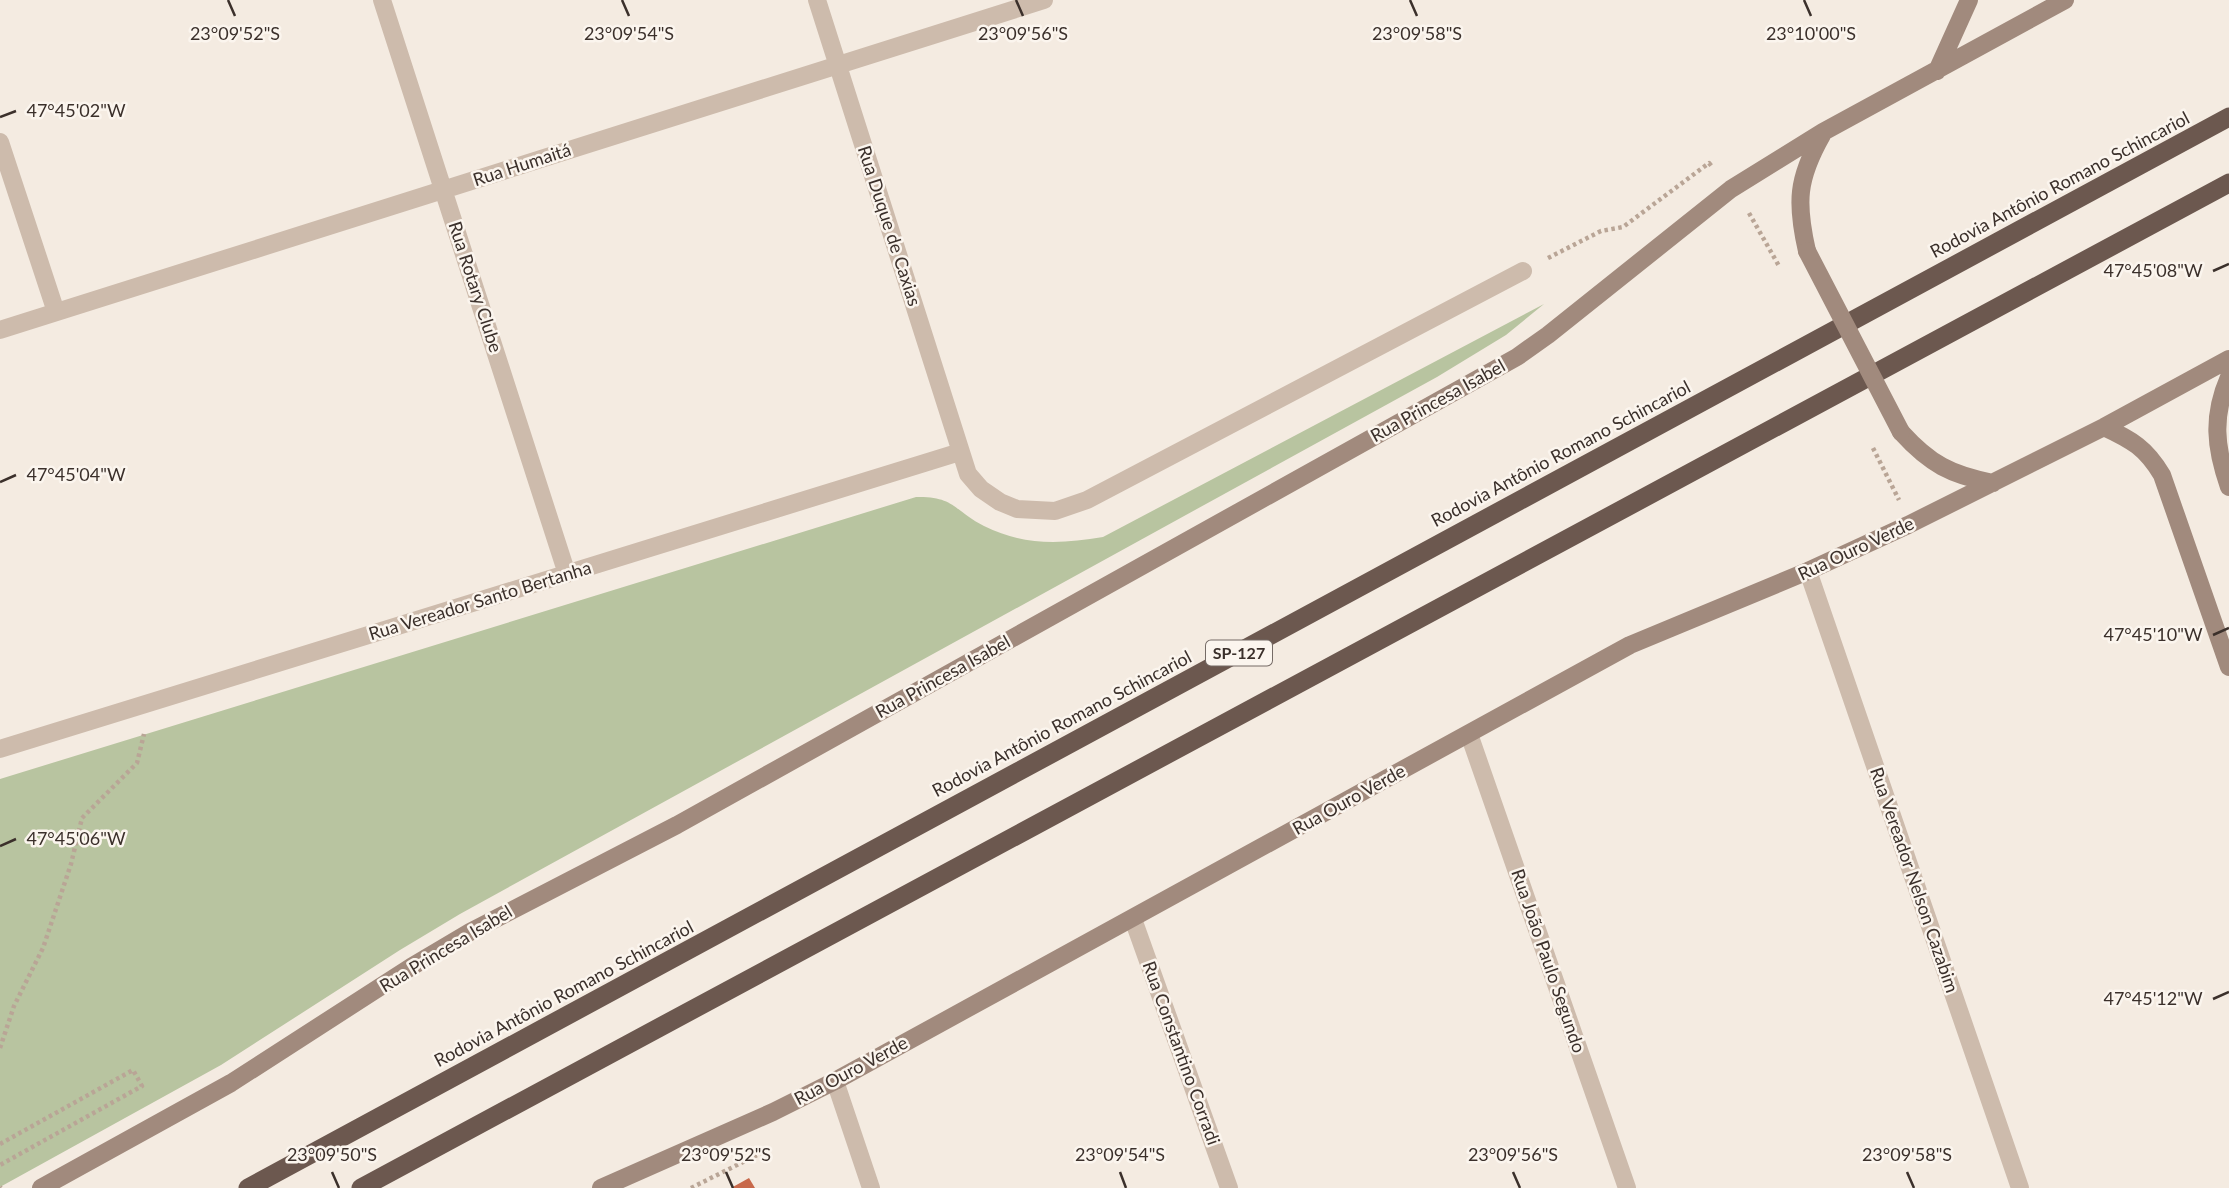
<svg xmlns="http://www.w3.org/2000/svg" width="2229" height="1188" viewBox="0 0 2229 1188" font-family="Lato,sans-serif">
  <rect width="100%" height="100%" fill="#f4ebe1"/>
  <!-- green -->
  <path fill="#b8c4a0" d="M1544 304 1506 335 1437 377 460 914 400 950 221 1065 0 1187V779L916 497C955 496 954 511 984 526 1025 546 1060 544 1103 537Z"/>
  <!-- building -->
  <path fill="#c8694b" d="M749 1178 755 1188H731Z"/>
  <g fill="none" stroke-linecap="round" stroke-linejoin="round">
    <!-- path -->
    <path stroke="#b9a596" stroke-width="4.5" stroke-dasharray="3.5 3.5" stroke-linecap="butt" d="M1749 213 1779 266
      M1548 258 1601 231 1623 227 1709 163 1713 168
      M1873 448 1899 500
      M0 1048 14 1006 43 948 71 864 82 818 137 763 144 734
      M0 1144 133 1070 142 1086 0 1165
      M0 1187 1 1188
      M691 1188 761 1153"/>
    <!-- minor -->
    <path stroke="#cdbbac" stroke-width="18" d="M382 0 567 574
      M817 0 968 474 981 489 1000 502 1017 509 1055 511 1087 500 1523 271
      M0 142 56 312
      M0 330 1044 0
      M1808 571 2020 1188
      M1469 734 1627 1188
      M0 749 960 452
      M1133 919 1229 1188"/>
    <!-- tertiary -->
    <path stroke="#cdbbac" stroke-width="18" d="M835 1081 871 1188"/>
    <!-- secondary -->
    <path stroke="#a18a7d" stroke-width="18" d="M1937 71 1969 0
      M1807 251C1796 203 1797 179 1822 135
      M2229 377C2212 416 2215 447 2229 487
      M2104 427C2132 440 2146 448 2162 475L2229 667
      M1901 432C1930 464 1951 475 1993 483
      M41 1188 231 1083 411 967 470 932 677 825 1517 357 1548 335 1731 189 1823 132 2065 0
      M601 1188 773 1112 835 1081 1630 645 1808 571 1908 525 2104 427 2229 359"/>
    <!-- trunk -->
    <path stroke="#6c584f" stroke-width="19" d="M248 1188 2229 117
      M361 1188 2229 183"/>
    <!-- secondary-bridge -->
    <path stroke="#a18a7d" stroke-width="18" d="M1807 251 1901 432"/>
  </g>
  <!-- ticks -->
  <path fill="none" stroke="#3b302b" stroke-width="2.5" d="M228 0 235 16M622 0 629 16M1016 0 1023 16M1410 0 1417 16M1804 0 1811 16M0 117 16 111M2213 271 2229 264M0 482 16 475M2213 635 2229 628M0 846 16 839M2213 999 2229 992M332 1172 339 1188M726 1172 733 1188M1120 1172 1126 1188M1513 1172 1520 1188M1907 1172 1914 1188"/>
  <g text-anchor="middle" stroke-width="5" stroke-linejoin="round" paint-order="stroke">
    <!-- shield labels -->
    <rect fill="#fbf5ee" stroke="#756b66" stroke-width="2" x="1206" y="640.5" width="66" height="25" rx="5"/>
    <g font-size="16" font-weight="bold" fill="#3b302b">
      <text x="1239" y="659">SP-127</text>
    </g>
    <!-- street labels -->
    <g font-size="18" fill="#3b302b" stroke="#fbf5ee">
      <text transform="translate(522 165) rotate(-18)" y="6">Rua Humaitá</text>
      <text transform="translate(2060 185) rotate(-28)" y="6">Rodovia Antônio Romano Schincariol</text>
      <text transform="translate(889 226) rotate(72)" y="6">Rua Duque de Caxias</text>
      <text transform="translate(475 287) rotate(72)" y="6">Rua Rotary Clube</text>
      <text transform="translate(1438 401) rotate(-29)" y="6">Rua Princesa Isabel</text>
      <text transform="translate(1561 454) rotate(-28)" y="6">Rodovia Antônio Romano Schincariol</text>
      <text transform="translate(1856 549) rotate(-25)" y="6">Rua Ouro Verde</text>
      <text transform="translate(480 601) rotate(-17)" y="6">Rua Vereador Santo Bertanha</text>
      <text transform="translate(943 677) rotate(-29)" y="6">Rua Princesa Isabel</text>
      <text transform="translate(1062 724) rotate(-28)" y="6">Rodovia Antônio Romano Schincariol</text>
      <text transform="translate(1349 800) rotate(-29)" y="6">Rua Ouro Verde</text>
      <text transform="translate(1914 880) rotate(71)" y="6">Rua Vereador Nelson Cazabim</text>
      <text transform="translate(446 949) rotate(-31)" y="6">Rua Princesa Isabel</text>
      <text transform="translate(1548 961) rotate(71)" y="6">Rua João Paulo Segundo</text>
      <text transform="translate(564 994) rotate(-28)" y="6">Rodovia Antônio Romano Schincariol</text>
      <text transform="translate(1181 1053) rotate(70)" y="6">Rua Constantino Corradi</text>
      <text transform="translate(851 1071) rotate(-28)" y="6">Rua Ouro Verde</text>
    </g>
  </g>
  <g font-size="18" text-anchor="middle" fill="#3b302b" stroke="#fbf5ee" stroke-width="5" stroke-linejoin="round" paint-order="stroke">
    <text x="235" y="40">23°09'52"S</text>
    <text x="629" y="40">23°09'54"S</text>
    <text x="1023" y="40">23°09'56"S</text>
    <text x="1417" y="40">23°09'58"S</text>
    <text x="1811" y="40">23°10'00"S</text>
    <text x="76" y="117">47°45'02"W</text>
    <text x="2153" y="277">47°45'08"W</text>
    <text x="76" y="481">47°45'04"W</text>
    <text x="2153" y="641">47°45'10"W</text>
    <text x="76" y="845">47°45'06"W</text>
    <text x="2153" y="1005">47°45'12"W</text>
    <text x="332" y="1161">23°09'50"S</text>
    <text x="726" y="1161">23°09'52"S</text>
    <text x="1120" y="1161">23°09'54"S</text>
    <text x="1513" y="1161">23°09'56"S</text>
    <text x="1907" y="1161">23°09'58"S</text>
  </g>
</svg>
